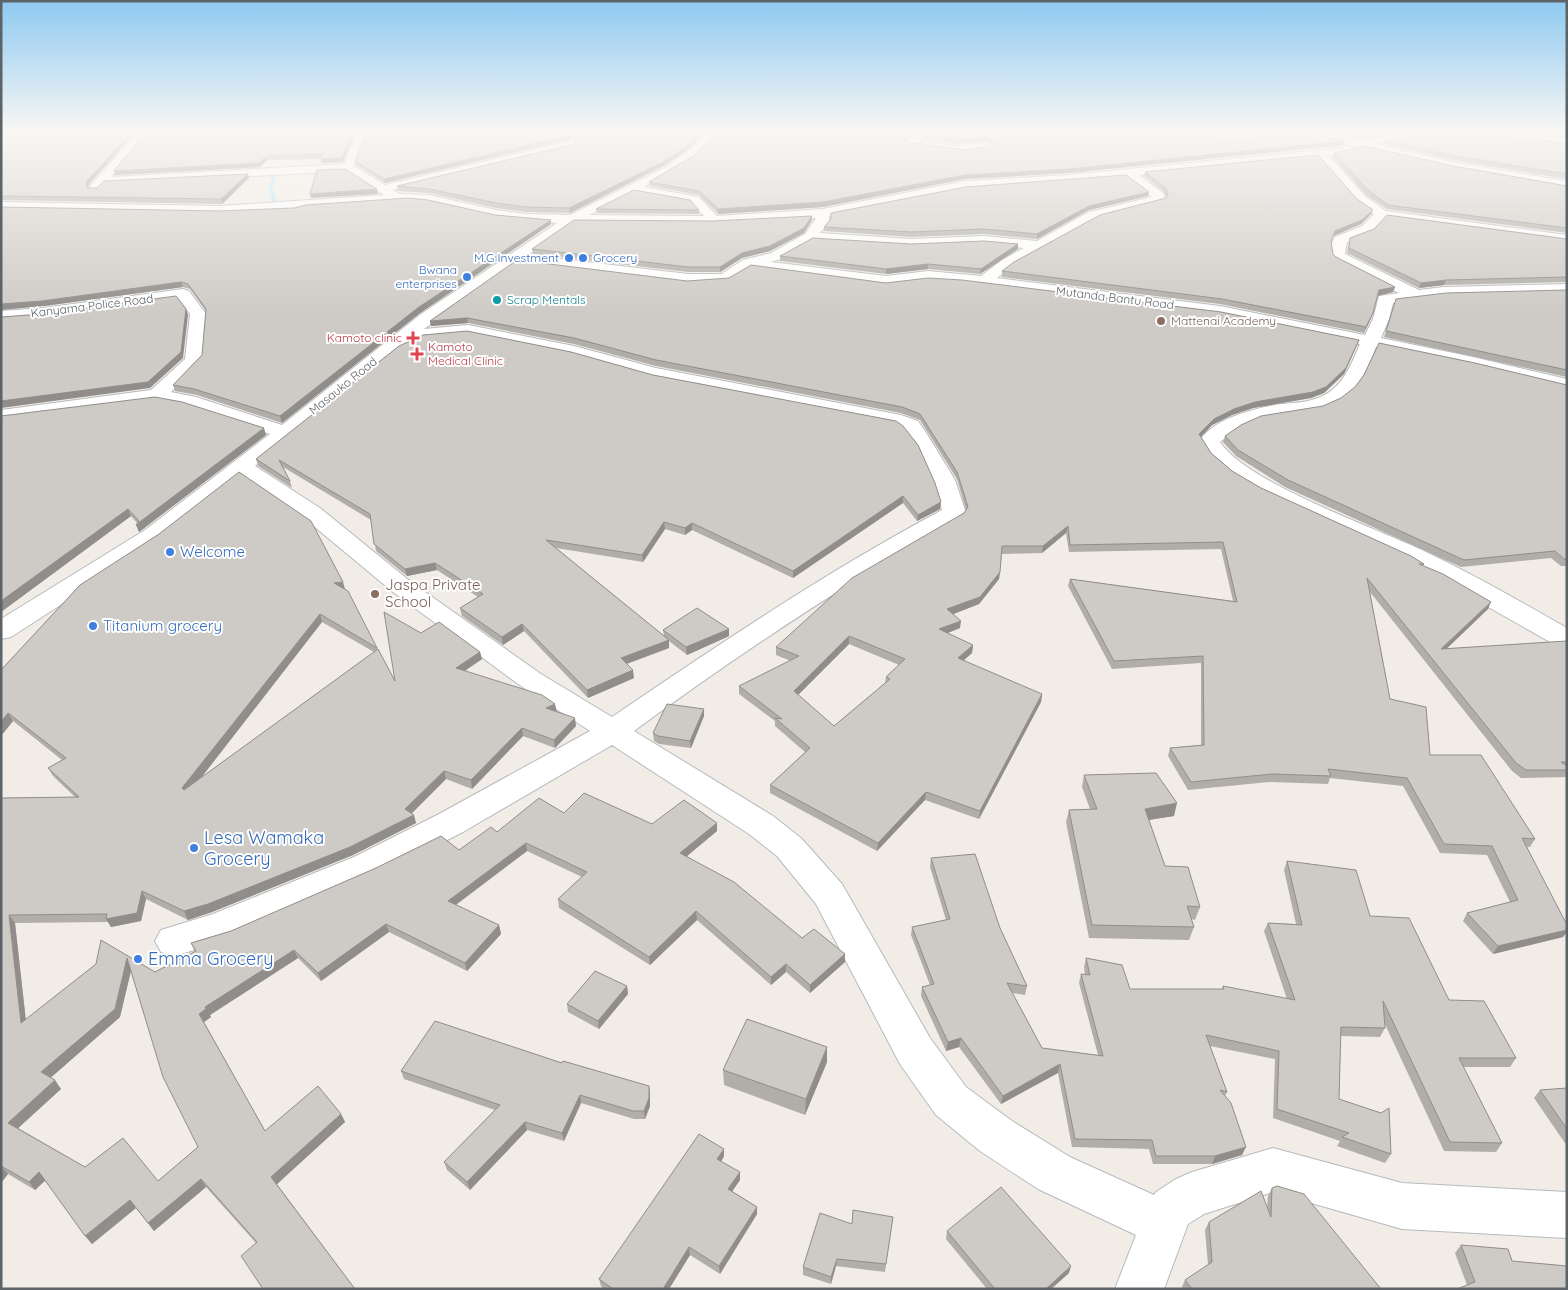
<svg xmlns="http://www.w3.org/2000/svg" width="1568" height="1290" viewBox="0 0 1568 1290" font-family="Quicksand,sans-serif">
  <rect width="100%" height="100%" fill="#f1ede6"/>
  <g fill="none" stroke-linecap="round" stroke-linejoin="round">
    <!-- stream -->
    <path fill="#a8e9ff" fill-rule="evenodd" d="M284 172 286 174 274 175 276 181 272 185 277 203 273 204 268 185 272 181 270 174Z"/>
    <defs>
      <path id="minor" d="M137 133H148L111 177 344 164 357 133H367L354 166 385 185 571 141 575 142V146L393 190 400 194 429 195 496 210 527 214 570 215 666 167 691 149 707 133H718C699 158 672 173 644 187L699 197 717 216 823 209 965 181 1068 175 1341 148 1351 145 1310 135 1309 133H1327L1363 141 1396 133H1418L1417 135 1375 144 1452 162 1567 181V189L1452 168 1363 148 1329 156 1365 196 1386 211 1567 235V243L1385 218 1372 232 1347 242 1345 254 1419 290 1444 287 1567 284V294L1444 297 1393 303 1389 319 1381 338 1473 357 1567 379V391L1473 367 1376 347C1369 365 1361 384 1346 397 1326 415 1297 413 1272 417 1255 421 1234 430 1220 442 1248 484 1377 528 1426 552 1475 575 1521 602 1567 628V648L1557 646 1409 562 1260 493 1231 476 1211 459 1199 441C1214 419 1249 410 1274 405 1294 402 1315 404 1332 390 1346 379 1353 360 1360 344L1220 316 962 283 928 281 886 286 751 268 729 281 688 284 517 263 424 329 468 325 574 346 656 368 901 415 918 421 925 431 955 480 966 513 962 518C848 581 739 654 634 731L773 816 801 838 842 884 930 1038 966 1087 1012 1121 1070 1157 1154 1195 1156 1192 1176 1179 1192 1172 1273 1148 1402 1183 1567 1192V1238L1402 1229 1273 1192 1204 1214 1188 1224 1164 1289H1115L1136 1235 1038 1189 980 1151 936 1115 900 1064 816 904 777 856 749 834 612 745 463 832 378 875 234 938 174 956 161 952 155 941 161 930 213 914 354 857 439 814 590 731 521 686 393 592 304 518 241 477 161 540 11 637 1 639V619L145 530 270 434 185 406 157 401 1 422V410L151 390 185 359 190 314 179 299 44 318 1 321V311L44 308 183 289 189 291 206 314 202 361 171 392 196 397 282 425 421 314 557 223 496 218 429 203 409 201 220 214 1 210V202L220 206 384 195 346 171 105 184 99 191H91L89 188 91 185ZM1318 157 1357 202 1374 214 1362 226 1335 237C1330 244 1330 254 1335 261L1399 293 1379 296 1373 319 1365 335 1220 306 997 278 1012 266 1099 218 1163 202 1165 199 1163 193 1139 175ZM1126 177 1152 197 1089 212 1037 241 984 236 911 239 820 233 829 222V216L965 189ZM634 192 691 203 704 216 589 215ZM816 218 805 234 771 253 743 260 721 274H688L528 255 574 223 713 224ZM812 241 911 247 984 244 1024 248 1002 260 981 276 928 271 886 276 771 262 781 259ZM468 335 572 356 654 379 896 426C917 435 938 488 942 510 828 571 719 644 612 717L541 674 411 582 320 508 255 466 399 350 424 339Z
        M916 133H927L920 141 957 146 987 143 992 146C980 158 924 149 907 145V141Z
        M1163 133 1237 136 1283 133 1278 136 1237 142 1168 136Z
        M1462 133H1501L1567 139V145L1467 136Z"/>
    </defs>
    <!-- minor casing -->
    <use href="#minor" stroke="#b6babe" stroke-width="2"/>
    <!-- minor -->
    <use href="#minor" fill="#fff" fill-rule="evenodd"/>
  </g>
  <!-- wall -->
  <path fill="#b1aea9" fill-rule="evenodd" d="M1 133H135L89 184 88 188H97L248 174 249 178 222 204 1 200Z
    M145 133H355L343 162 322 163 321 159 267 160 260 167 115 175 114 171Z
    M367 133H704L690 148 665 165 570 213 527 212 496 208 429 193 398 191 397 186 575 144V141L571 139 385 183 356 165 355 161Z
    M717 133H914L906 141V142L965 150 986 147 991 144 987 141 957 144 924 140V136L1169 134 1238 140 1344 145 1068 173 965 179 823 207 718 214 699 195 650 186 649 182 695 155Z
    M1206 133H1262L1237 134Z
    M1335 133H1389L1363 139Z
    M1519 133H1567V138Z
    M1468 134 1567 143V179L1452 160 1384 144 1385 140Z
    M1334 153 1453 166 1567 186V233L1387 209 1366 195 1333 157Z
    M1145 172 1371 214 1361 224 1333 236 1331 242 1333 254 1336 257 1395 287 1393 292 1378 295 1371 318 1364 333 1220 304 1002 277V271L1166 198V197L1164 192 1144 176Z
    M1148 196 1089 210 1037 239 984 234 911 237 824 231V227Z
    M596 209 699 210V214L597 213Z
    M219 211 495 215 551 224 420 313 282 423 197 395 175 391 173 385 202 355 206 311 190 289 183 287 44 306Z
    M812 220 804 233 770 251 742 258 720 272H688L533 254 532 249 713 221Z
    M1350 238 1567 239V282L1444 285 1419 288 1347 253Z
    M911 244H1018V249L980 274 928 269 886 274 780 261V256Z
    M687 281 886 283 1359 340 1357 345 1344 374 1324 393 1311 398 1253 408 1232 415 1212 425 1201 437 1211 453 1232 471 1261 488 1424 564 1423 566 1488 609 1446 649 1567 641V777L1521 778 1512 771 1370 592 1390 699 1430 755 1535 839 1530 847H1527L1563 937 1493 954 1463 921 1467 913 1510 902 1487 855 1440 853 1403 786 1330 778 1328 784 1269 782 1188 790 1168 756 1170 748 1201 745V663L1112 669 1068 586 1070 579 1233 601 1221 549 1069 552 1066 533 1042 553 1002 554 999 579 979 604 953 614 960 628 947 633 973 645 972 653 963 661 1042 694 1041 702 979 819 925 800 877 851 770 793V785L805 752 775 726V721L739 694V686L791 661 776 655V647L964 513 966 510 957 479 920 420 901 413 656 366 574 344 468 323 431 326 430 321ZM849 644 899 665 886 677 885 683 834 726 798 695Z
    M1567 290V377L1384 337 1396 299Z
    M423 335 940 509 917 521 903 503 793 578 692 530 685 535 665 529 643 562 556 548 664 636 663 630 729 636 687 655 669 641V648L626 664 634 678 588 698 524 631 503 645 462 616 460 608 478 597 437 570 407 576 376 551 371 520 283 467 290 481 292 488 258 466 256 459Z
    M1567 385V566H1561L1551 558 1461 567 1285 487 1236 456 1223 442 1225 436Z
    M1 416 266 435 144 528 139 532 137 523 131 516 1 612Z
    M80 585 345 589H344L377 648 395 681 421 633 480 652 482 659 465 671 557 712 576 726 555 748 523 736 472 789 446 779 412 813 416 823 353 855 212 912 188 920 146 899 141 921 111 927 108 922 15 923 26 1020 96 964 155 972 195 952 191 943 231 931 459 850 497 832 564 813 652 824 717 823V831L687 856 802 938 845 954V962L810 993 786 972 771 985 697 920 650 965 559 908 558 899 582 877 527 851 456 905 499 925 501 934 467 971 389 932 321 981 298 958 210 1015 211 1017 204 1022 265 1131 341 1114 345 1122 277 1184 355 1289 256 1243 206 1187 154 1231 136 1208 92 1244 45 1180 35 1190 8 1174 1 1183V798L75 797 53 776 48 768 62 760 13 721 1 736V670ZM322 622 374 652 201 778ZM131 971 198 1147 158 1181 85 1167 18 1128 61 1089 50 1078 120 1017Z
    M704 709V716L691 748 659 744 654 741 653 733Z
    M1084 775 1174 816 1149 820 1165 866 1200 907 1195 920 1191 919 1194 927 1189 940 1089 938 1066 822 1069 810 1090 809 1082 787Z
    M931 858 1000 928 1027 986 1025 995 1012 993 1042 1048 1098 1055 1079 983 1081 974 1085 975 1084 967 1086 958 1130 989H1222L1223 986 1287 999 1264 931 1268 923 1296 924 1284 870 1287 861 1370 916 1449 1000 1516 1058 1510 1067H1463L1502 1143 1496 1152 1444 1151 1384 1022 1385 1028 1380 1037 1340 1036 1339 1099 1391 1154 1385 1163 1337 1146 1340 1141 1273 1118 1275 1059 1210 1046 1227 1092 1225 1096 1242 1155 1212 1164H1153L1149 1149 1072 1147 1058 1073 1001 1104 959 1047 946 1051 921 996 922 987 930 985 911 935 912 927 946 920 930 867Z
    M627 986 628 994 599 1029 568 1012 567 1004Z
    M827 1062 805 1115 724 1085 723 1070Z
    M562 1063 649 1086 650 1094V1106L645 1119H634L581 1103 564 1141 527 1130 470 1190 447 1170 444 1162 495 1110 404 1079 401 1071Z
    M1567 1088V1146L1534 1098 1540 1090Z
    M724 1156 721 1162 740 1180 732 1191 757 1207V1214L720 1274 690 1255 669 1289H604L601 1286 599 1279Z
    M1272 1188 1381 1289H1183L1182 1287 1185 1280 1208 1265 1205 1230 1209 1222 1267 1208 1268 1196Z
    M893 1217 885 1272 836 1266 831 1284 803 1275V1267L852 1224Z
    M947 1231 1069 1273 1051 1289H987L946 1239Z
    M1461 1245 1512 1261 1567 1266 1467 1285 1455 1253Z"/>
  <!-- shaded-wall -->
  <path fill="#908d8a" d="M131 133H135L89 184 87 189 86 185 88 180Z
    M352 133H355L343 162 322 163 321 159Z
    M700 133H704L690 148 665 165 570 213 569 208Z
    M910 133H914L905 141V137Z
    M1237 133H1262L1237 134Z
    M1373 133H1389L1363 139 1364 135Z
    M571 135V139L385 183 384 179Z
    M987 137V141L957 144V140Z
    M1345 141 1344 145 1068 173 965 179 823 207 718 214V209L965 175Z
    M266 156 267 160 260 167 115 175 114 171Z
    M248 174 249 178 222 204 221 199Z
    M377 189 378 194 311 198 310 194Z
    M1149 192 1148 196 1089 210 1037 239V234L1089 206Z
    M1373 210 1371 214 1361 224 1333 236 1330 246 1335 231Z
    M812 216V220L804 233 770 251 742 258 720 272V267L742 253Z
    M551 220V224L420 313 282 423 280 416 419 307Z
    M1018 244V249L980 274 981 269Z
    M928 264V269L886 274V269Z
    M1446 280 1444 285 1419 288 1421 283Z
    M181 282 183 287 44 306 1 310V304Z
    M1395 287 1393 292 1377 296 1379 290Z
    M186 309 188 315 183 358 150 388 1 408V401Z
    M1373 313 1371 318 1364 333 1366 327Z
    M467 318 468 323 431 326 430 321Z
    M1359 340 1357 345 1344 374 1324 393 1311 398 1253 408 1232 415 1212 425 1197 441 1199 434 1214 419Z
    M264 428 266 435 139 532 136 525Z
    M903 496V503L793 578V571Z
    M941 502 940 509 917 521 918 515Z
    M128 509 131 516 1 612V601Z
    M664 522 665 529 643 562 642 555Z
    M692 523V530L685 535V528Z
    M1068 526 1066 533 1042 553 1043 546Z
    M435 563 437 570 407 576 405 569Z
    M1000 572 999 579 979 604 946 617 947 609Z
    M343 582 345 589 336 591 334 583Z
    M1491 602 1488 609 1438 657 1441 649Z
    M320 614 322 622 186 797 182 788Z
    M961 621 960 628 938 637 939 629Z
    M522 624 524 631 503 645 502 637Z
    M729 629V636L727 637 687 655 686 647Z
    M849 636V644L794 699V691Z
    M669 640V648L621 666V658Z
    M973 645 972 653 957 666 958 658Z
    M480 652 482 659 457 676 456 668Z
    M633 670 634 678 588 698 587 690Z
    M1042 694 1041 702 979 819 980 811Z
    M555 704 557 712 546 708Z
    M704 709V716L691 748 690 741Z
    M8 713 13 721 1 736V722Z
    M575 718 576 726 555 748 554 740Z
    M522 728 523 736 472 789 471 780Z
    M444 771 446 779 408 817 405 809Z
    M926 792 925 800 877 851 878 843Z
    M1177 803 1174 816 1141 821 1145 809Z
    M414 815 416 823 353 855 212 912 188 920 184 911Z
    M717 823V831L681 861 680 853Z
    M526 843 527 851 450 909 448 901Z
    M142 891 146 899 141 921 111 927 106 919Z
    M696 911 697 920 650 965 649 957Z
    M9 915 15 923 27 1032 21 1023Z
    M386 924 389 932 321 981 318 973Z
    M499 925 501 934 467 971 465 963Z
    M1567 930V932L1563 937 1493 954 1498 946Z
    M294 950 298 958 210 1015 211 1017 204 1022 199 1014 205 1007Z
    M845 954V962L810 993V985Z
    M127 958 132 966 120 1017 47 1081 41 1072Z
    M786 964V972L771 985V977Z
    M627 986 628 994 599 1029 598 1021Z
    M961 1038 959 1047 946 1051 948 1042Z
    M827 1047V1062L805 1115 806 1099Z
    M1060 1064 1058 1073 1001 1104 1003 1096Z
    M55 1080 61 1089 15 1131 8 1123Z
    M649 1086 650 1094V1106L645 1119 644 1111Z
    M580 1095 581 1103 564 1141 562 1133Z
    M341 1114 345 1122 276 1185 271 1177Z
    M525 1122 527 1130 470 1190 467 1182Z
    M1246 1147 1242 1155 1212 1164 1215 1156Z
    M724 1149V1156L718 1167 717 1159Z
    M1 1166 8 1174 1 1183Z
    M39 1172 46 1180 35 1190 29 1182Z
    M740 1172V1180L729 1196 728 1189Z
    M201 1179 206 1187 154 1231 148 1223Z
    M130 1200 136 1208 92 1244 85 1236Z
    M757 1207V1214L720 1274 719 1266Z
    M689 1247 690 1255 669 1289H663Z
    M837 1259 836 1266 831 1284V1277Z
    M1071 1266 1069 1273 1051 1289H1046Z"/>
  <!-- building -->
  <path fill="#cecac5" stroke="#908d8a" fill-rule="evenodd" d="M1 133H131L88 180 86 185 88 188H97L104 181 248 174 221 199 1 196Z
    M145 133H352L342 158 321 159 322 154 266 156 259 163 114 171Z
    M367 133H700L690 144 665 161 569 208 526 207 496 203 429 189 397 186 575 144 576 137 571 135 384 179 355 161Z
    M717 133H910L905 137 906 142 965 150 986 147 994 141 987 137 957 140 924 136 926 133H1167L1169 134 1238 140 1279 134 1280 133H1311L1345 141 1068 169 965 175 823 202 718 209 699 191 649 182 695 155Z
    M1354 133H1373L1364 135Z
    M1419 133H1467L1468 134 1567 143V174L1454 156 1385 140Z
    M1364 146 1453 166 1567 186V228L1388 205 1368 190 1334 153Z
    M1318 155 1357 199 1373 210 1362 220 1335 231 1331 241 1333 254 1336 257 1395 287 1379 290 1373 313 1366 327 1222 299 1002 271 1014 262 1100 215 1166 198 1168 194 1165 187 1145 172Z
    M345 169 377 189 310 194 317 170Z
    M1126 175 1149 192 1089 206 1037 234 984 229 911 232 824 227 831 219V213L966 187Z
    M634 190 690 200 699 210 596 209Z
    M408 198 428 200 495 215 551 220 419 307 280 416 194 389 173 385 202 355 206 309 188 284 181 282 42 301 1 304V207L219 211 294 208 306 205Z
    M1387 215 1567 239V277L1446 280 1421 283 1349 248 1350 238 1374 229Z
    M812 216 804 228 770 246 742 253 720 267H688L532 249 574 220 713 221Z
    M813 238 911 244 984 241 1018 244 981 269 928 264 886 269 780 256Z
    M517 260 687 281 729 278 751 265 886 283 928 278 962 280 1221 312 1359 340 1346 368 1326 387 1313 392 1255 402 1234 409 1214 419 1199 434 1211 453 1232 471 1261 488 1411 556 1424 564H1419L1443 574 1491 602 1441 649 1567 641V762H1561L1567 766V770H1526L1516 763 1367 578 1390 699 1426 707 1430 755H1481L1535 839 1522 838 1567 925V930L1498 946 1467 913 1518 900 1492 846 1444 844 1407 778 1328 769 1331 776 1272 774 1191 782 1170 748 1204 745 1203 656 1114 661 1070 579 1237 602 1223 542 1070 545 1068 526 1043 546H1002L1000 572 980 597 947 609 961 621 939 629 973 645 958 658 1042 694 980 811 926 792 878 843 770 785 810 748 775 718 782 719 739 686 799 656 776 647 852 578 964 513 968 507 957 472 920 414 902 407 656 360 574 338 467 318 430 321ZM849 636 905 659 886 677 890 679 834 726 794 691Z
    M1567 290V370L1386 331 1396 299 1446 293Z
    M176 296 186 309 181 352 148 382 1 401V317L42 314Z
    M467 331 571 352 653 375 896 421 903 426 918 445 935 483 941 502 918 515 903 496 793 571 692 523 685 528 664 522 642 555 546 540 669 640 621 658 633 670 587 690 522 624 502 637 460 608 483 594 435 563 405 569 374 544 370 514 279 460 290 481 256 459 399 346 423 335Z
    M1379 343 1475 363 1567 385V559H1564L1555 551 1464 560 1288 480 1238 450 1225 436 1241 425 1261 416 1323 406 1341 398 1355 387 1364 375Z
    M155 397 182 402 264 428 141 521 136 525 139 521 128 509 1 601V416Z
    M239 472 311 521 343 582 334 583 348 591 377 648 320 614 182 788 184 790 378 649 395 681 384 612 421 633 439 622 480 652 456 668 542 695 555 704 546 708 575 718 554 740 522 728 471 780 444 771 405 809 414 815 350 847 208 904 184 911 142 891 137 913 106 919 107 914 9 915 21 1023 96 964 101 940 155 972 196 951 191 943 231 931 376 868 441 836 459 850 491 827 497 832 539 798 564 813 584 793 652 824 684 800 717 823 680 853 734 882 802 938 814 929 845 954 810 985 786 964 771 977 696 911 649 957 558 899 587 872 526 843 448 901 499 925 465 963 386 924 318 973 294 950 205 1007 206 1009 199 1014 265 1131 318 1086 341 1114 271 1177 355 1289H263L241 1256 257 1242 201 1179 148 1223 130 1200 85 1236 39 1172 29 1182 1 1166V798L79 797 48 768 66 758 8 713 1 722V670L80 585 159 534ZM127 958 163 1077 198 1147 158 1181 123 1138 85 1167 8 1123 55 1080 41 1072 115 1009Z
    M697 608 729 629 686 647 663 630Z
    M667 704 704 709 690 741 658 736 653 733Z
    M1156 773 1177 803 1145 809 1165 866 1188 867 1200 907 1187 906 1194 927 1092 925 1069 810 1097 809 1084 775Z
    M975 854 1000 928 1027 986 1007 983 1042 1048 1103 1056 1081 974 1090 975 1086 958 1122 965 1130 989H1224L1223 986 1295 1000 1268 923 1302 925 1287 861 1356 870 1370 916 1409 918 1449 1000 1484 1001 1516 1058H1459L1502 1143 1450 1142 1383 1001 1385 1028 1341 1027 1339 1099 1381 1113 1389 1108 1391 1154 1342 1137 1349 1133 1277 1109 1279 1051 1206 1035 1227 1092 1220 1090 1231 1103 1246 1147 1215 1156H1156L1152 1140 1075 1139 1060 1064 1003 1096 961 1038 948 1042 922 987 934 984 912 927 950 919 931 858Z
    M595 971 627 986 598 1021 567 1004Z
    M747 1019 827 1047 806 1099 723 1070Z
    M435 1021 562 1063 563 1061 649 1086V1098L644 1111H633L580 1095 562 1133 525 1122 467 1182 444 1162 500 1105 401 1071Z
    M1567 1088V1129L1540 1090Z
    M699 1134 724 1149 717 1159 740 1172 728 1189 757 1207 719 1266 689 1247 663 1289H613L599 1279Z
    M1277 1186 1304 1194 1381 1289H1192L1185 1280 1212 1262 1209 1222 1261 1191 1271 1217 1272 1188Z
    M1001 1187 1071 1266 1046 1289H995L947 1231Z
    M853 1210 893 1217 886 1264 837 1259 831 1277 803 1267 820 1213 852 1224Z
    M1461 1245 1508 1249 1512 1261 1567 1266V1289H1457L1475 1282Z"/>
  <!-- sky -->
  <linearGradient id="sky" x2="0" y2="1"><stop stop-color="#8ec9f1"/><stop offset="0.42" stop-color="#f9f7f4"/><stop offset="1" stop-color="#f9f7f4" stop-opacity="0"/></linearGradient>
  <rect width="1568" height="313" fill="url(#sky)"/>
  <!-- markers -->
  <g fill="#3f7fe0" stroke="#fff" stroke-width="2">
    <circle cx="569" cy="258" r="5"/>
    <circle cx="583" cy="258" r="5"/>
    <circle cx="467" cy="277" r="5"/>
    <circle cx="170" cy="552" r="5"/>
    <circle cx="93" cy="626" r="5"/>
    <circle cx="194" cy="848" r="5"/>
    <circle cx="138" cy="959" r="5"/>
  </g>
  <circle fill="#0f9aa8" stroke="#fff" stroke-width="2" cx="497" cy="300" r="5"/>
  <g fill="#8d6e63" stroke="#fff" stroke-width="2">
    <circle cx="1161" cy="321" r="5"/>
    <circle cx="375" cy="594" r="5"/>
  </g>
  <g fill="#e0444e" stroke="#fff" stroke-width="2">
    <path d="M410.5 330.5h5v5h5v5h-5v5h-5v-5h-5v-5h5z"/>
    <path d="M414.5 346.5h5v5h5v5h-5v5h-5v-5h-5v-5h5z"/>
  </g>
  <g text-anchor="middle" stroke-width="4" stroke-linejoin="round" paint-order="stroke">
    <!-- far-shop labels -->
    <g font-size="12" fill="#366cbe" stroke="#fff" text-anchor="end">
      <text x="559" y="262">M.G Investment</text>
      <text x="593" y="262" text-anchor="start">Grocery</text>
      <text x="457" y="274">Bwana<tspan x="457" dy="14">enterprises</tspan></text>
    </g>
    <!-- far-street labels -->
    <g font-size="12" fill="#5d6468" stroke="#fff">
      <text transform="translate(1115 298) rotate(7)" y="4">Mutanda Bantu Road</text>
      <text transform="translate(92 306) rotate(-7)" y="4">Kanyama Police Road</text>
      <text transform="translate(343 386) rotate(-39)" y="4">Masauko Road</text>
    </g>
    <!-- far-culture labels -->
    <g font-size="12" fill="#0d838f" stroke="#fff" text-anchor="start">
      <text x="507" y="304">Scrap Mentals</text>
    </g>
    <!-- far-education labels -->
    <g font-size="12" fill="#785e54" stroke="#fff" text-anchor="start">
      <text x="1171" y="325">Mattenai Academy</text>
    </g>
    <!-- far-health labels -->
    <g font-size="12" fill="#be3a42" stroke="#fff" text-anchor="end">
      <text x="402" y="342">Kamoto clinic</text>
      <text x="428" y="351" text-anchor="start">Kamoto<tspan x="428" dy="14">Medical Clinic</tspan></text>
    </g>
    <!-- shop labels -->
    <g font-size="15" fill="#366cbe" stroke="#fff" text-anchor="start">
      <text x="180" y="557">Welcome</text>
      <text x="103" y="631">Titanium grocery</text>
    </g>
    <!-- education labels -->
    <g font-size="15" fill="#785e54" stroke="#fff" text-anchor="start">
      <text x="385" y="590">Jaspa Private<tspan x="385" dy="17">School</tspan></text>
    </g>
    <!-- near-shop labels -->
    <g font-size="18" fill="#366cbe" stroke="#fff" text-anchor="start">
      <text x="204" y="844">Lesa Wamaka<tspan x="204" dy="21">Grocery</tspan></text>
      <text x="148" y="965">Emma Grocery</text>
    </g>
  </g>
  <!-- border -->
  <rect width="1568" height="1290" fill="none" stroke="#5d6468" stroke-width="5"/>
</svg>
